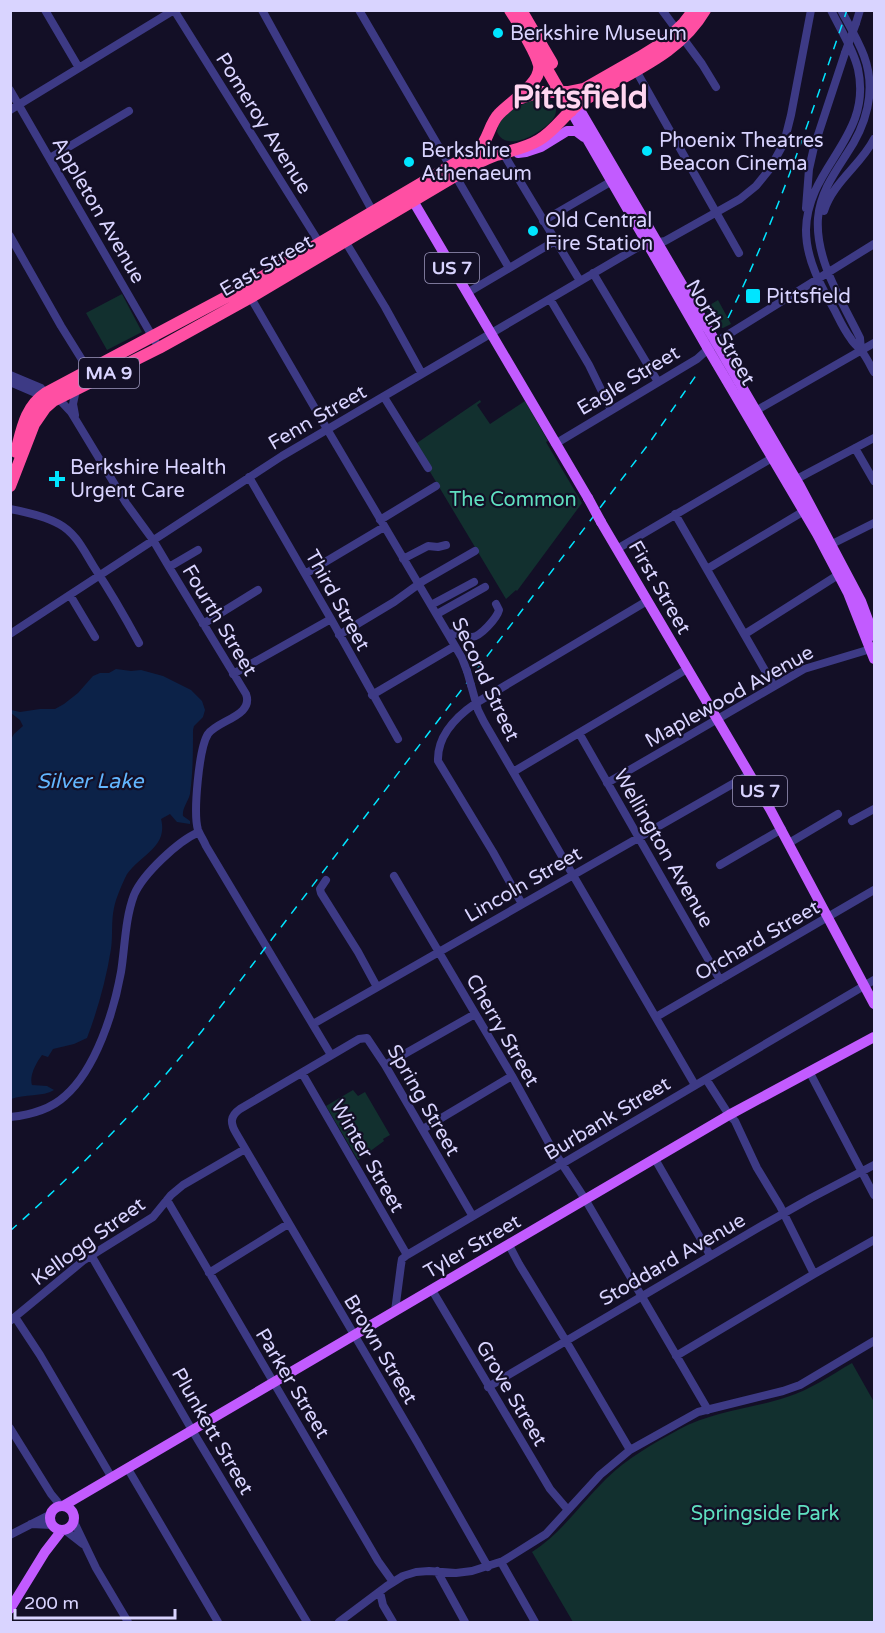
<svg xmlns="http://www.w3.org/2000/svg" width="885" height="1633" viewBox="0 0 885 1633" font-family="'Varela Round',sans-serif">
  <rect width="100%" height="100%" fill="#130f26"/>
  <!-- green -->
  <path fill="#12302f" d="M539 98C552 97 561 107 553 119 543 132 507 154 497 132 499 112 523 104 539 98Z
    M122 294 142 332 107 350 86 313Z
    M718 300 731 324 723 328 716 326 705 308Z
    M480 400 481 402 477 405 490 424 525 401 548 441 546 442 582 503 517 591 516 590 506 599 414 445Z
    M353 1090 358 1096 365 1092 390 1135 383 1139 384 1141 358 1160 326 1106Z
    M852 1363 874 1402V1622H573L532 1552C562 1533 581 1503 606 1479 627 1458 653 1444 678 1430 712 1411 751 1409 787 1397 810 1390 831 1375 852 1363Z"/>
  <!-- water -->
  <path fill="#0c2248" d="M116 669 131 671 141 670 163 676 191 690 202 701 205 710 203 717 194 726 193 730C193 752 193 772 190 794 188 802 182 808 183 816L190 821V824L177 822 170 814 161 819C169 849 136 856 125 878 121 887 116 898 114 908 111 921 113 936 111 949 106 980 98 1009 87 1038L74 1044 53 1049 48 1057 42 1055C36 1063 29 1076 32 1085L47 1086 54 1090C43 1097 24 1094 11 1099L10 741 14 734 23 726 20 720 11 713V710L20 712 40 709H55L64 704 78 693 93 676 100 673H109Z"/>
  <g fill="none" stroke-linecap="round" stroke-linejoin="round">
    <!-- minor -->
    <path stroke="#3d3a85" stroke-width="8" d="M45 10 79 68
      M174 10 322 247
      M262 10 373 212
      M359 10 450 166
      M662 10 702 64 716 87
      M831 10C840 29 853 48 858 69 873 138 807 166 806 230 806 260 821 286 835 311 840 321 844 330 851 339 853 343 857 346 860 349 866 356 870 365 874 372
      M841 10C849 25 858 40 864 56 877 91 866 126 846 155 833 175 820 194 818 218 815 260 842 301 860 338L861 350
      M856 23 860 10
      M634 67 739 253
      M10 90 159 348
      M10 110 174 10
      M503 153 580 281
      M50 158 129 111
      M455 175 509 268
      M806 208 809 169 814 147 845 53
      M824 211C833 182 861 165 874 139
      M543 221 612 181
      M10 236 61 326 89 371
      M345 241 385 307 422 374
      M593 273 658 382
      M248 293 327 429 448 634 462 658 467 671
      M467 293 555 241
      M550 299 589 365 611 410
      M10 375 41 388 46 393
      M10 382 38 394 46 393 56 396 71 412 126 503 153 540 169 567 246 694C254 716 218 720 208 734 199 748 193 813 198 830 200 835 204 841 206 846L331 1055
      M384 397 428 468
      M752 413 874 343
      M75 415 73 404 76 390
      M555 444 697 359 716 342 874 244
      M855 448 874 481
      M249 477 331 619 398 739
      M791 482 874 438
      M10 509C26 512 45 516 59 524 76 533 84 551 94 567 110 591 125 617 139 643
      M675 514 774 686
      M380 520 436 486
      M832 544 874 523
      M617 549 777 455
      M403 559 428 546 438 547 446 545
      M169 567 198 550
      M707 569 804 511
      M305 574 384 527
      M70 595 95 637
      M431 605 474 582
      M437 614 485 587
      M203 624 258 590
      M10 634 282 456 640 246 665 241 740 199 756 186 769 170 784 143 791 115 811 10
      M448 634C457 631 463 637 472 637 480 637 497 618 499 610L496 604
      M745 634 838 575
      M339 635 394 602 423 581 475 551
      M233 674 331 619
      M471 685 478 710 484 722C554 843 624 964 695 1085
      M372 695 455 646
      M579 733 720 980
      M513 772 687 669
      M607 783 804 669 874 648
      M852 821 874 809
      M789 843 838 814
      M720 865 782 829
      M394 876 512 1076 551 1147 585 1199 708 1410
      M326 880 320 889 321 893 358 952 377 987
      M522 904 493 852 438 761C437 736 457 716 476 703L647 601
      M656 1017 874 890
      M313 1024 750 774
      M385 1065 475 1014
      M302 1073 407 1255
      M810 1073 874 1195
      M706 1079 729 1115 735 1121 757 1168 780 1206 814 1274
      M10 1117C30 1115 51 1109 65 1096 96 1069 114 1011 121 972 125 947 125 919 134 895 143 874 178 841 199 832
      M423 1129 512 1076
      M655 1159 710 1255
      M167 1200 378 1561 393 1582
      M472 1215 385 1065 367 1038 359 1039 240 1109C230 1116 230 1123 236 1133L417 1442 488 1567
      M509 1245 519 1264 566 1341 630 1450
      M91 1255 192 1430 307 1622
      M209 1273 288 1224
      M432 1290 550 1489 568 1510
      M395 1311 401 1265 402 1259 407 1255 874 980
      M15 1317 40 1355 112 1478
      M10 1321 84 1260 153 1217 171 1195 183 1185 245 1149
      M676 1356 814 1274 874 1240
      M488 1387 763 1225 811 1198 874 1165
      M10 1428 51 1494 61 1506
      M128 1469 218 1622
      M74 1522 96 1568 128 1622
      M31 1524 52 1525
      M65 1530 83 1544
      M10 1535 51 1514
      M501 1562 535 1622
      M437 1571 465 1622
      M380 1592 383 1605 393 1622
      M339 1622 387 1586 403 1576 416 1572 429 1571 456 1573 472 1571 503 1561 546 1534 600 1475 630 1450 698 1412 783 1391 800 1385 874 1341"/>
    <!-- major -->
    <path stroke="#c25bff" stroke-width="10" d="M577 105 800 486 861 601 874 636
      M571 111 708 349 817 534 848 593 874 659
      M518 153 526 152 541 147 567 131H576L584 137
      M409 194 588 498
      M601 522 770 809 874 1004
      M50 1518a12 12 0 1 1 24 0a12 12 0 1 1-24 0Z
      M63 1506 729 1115 874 1037
      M10 1609 45 1552 62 1530"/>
    <!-- highway -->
    <path stroke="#ff4fa3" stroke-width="12" d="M510 10 527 37
      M521 10 552 63
      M540 57 571 111
      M521 98 539 92H569L584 89 640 57 664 42 684 23 694 10
      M16 452C22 429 25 407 46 393L245 287 478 150C489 140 489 124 499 114 510 102 542 83 539 65 536 53 528 42 523 31
      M10 486 34 424 45 408 53 401 159 348 251 297 470 167C478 163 487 158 496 155 510 151 526 148 539 140 556 130 565 113 580 103 624 73 677 58 705 10"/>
    <!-- rail -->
    <path stroke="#00e5ff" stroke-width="1.5" stroke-dasharray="9 8" stroke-linecap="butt" d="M728 318C777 219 811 115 847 10
      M10 1231C80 1169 144 1103 202 1031L650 442 697 374"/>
    <!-- minor-bridge -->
    <path stroke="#3d3a85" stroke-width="8" d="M845 53 856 23
      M467 671 471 685"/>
    <!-- major-bridge -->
    <path stroke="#c25bff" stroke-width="10" d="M588 498 601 522"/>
  </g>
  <!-- markers -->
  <g fill="#00e5ff" stroke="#130f26" stroke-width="2">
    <circle cx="498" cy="33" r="6"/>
    <circle cx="647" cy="151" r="6"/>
    <circle cx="409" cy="162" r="6"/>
    <circle cx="533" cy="231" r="6"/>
    <rect x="745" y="288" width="16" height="16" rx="3"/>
    <path d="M54 470h6v6h6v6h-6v6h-6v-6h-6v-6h6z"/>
  </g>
  <g text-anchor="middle" stroke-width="4.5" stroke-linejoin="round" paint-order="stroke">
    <!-- shield labels -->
    <g fill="#130f26" stroke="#9e99be" stroke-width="1.5">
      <rect x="425" y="253" width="54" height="30" rx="4.5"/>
      <rect x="79" y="358" width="60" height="30" rx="4.5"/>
      <rect x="733" y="776" width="54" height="30" rx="4.5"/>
    </g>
    <g font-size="18" font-weight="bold" fill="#d9d4ff">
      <text x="452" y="274">US 7</text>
      <text x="109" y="379">MA 9</text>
      <text x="760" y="797">US 7</text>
    </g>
    <!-- poi labels -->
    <g font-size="20" fill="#d9d4ff" stroke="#130f26" text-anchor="start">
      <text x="510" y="40">Berkshire Museum</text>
      <text x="659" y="147">Phoenix Theatres<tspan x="659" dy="23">Beacon Cinema</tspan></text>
      <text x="421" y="157">Berkshire<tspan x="421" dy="23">Athenaeum</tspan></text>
      <text x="545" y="227">Old Central<tspan x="545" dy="23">Fire Station</tspan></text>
      <text x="766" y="303">Pittsfield</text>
      <text x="70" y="474">Berkshire Health<tspan x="70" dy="23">Urgent Care</tspan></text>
    </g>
    <!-- street labels -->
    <g font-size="20" fill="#d9d4ff" stroke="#130f26">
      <text transform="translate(264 123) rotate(58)" y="7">Pomeroy Avenue</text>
      <text transform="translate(99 210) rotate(60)" y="7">Appleton Avenue</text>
      <text transform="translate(266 265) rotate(-30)" y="7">East Street</text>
      <text transform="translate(721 332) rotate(60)" y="7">North Street</text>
      <text transform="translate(628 380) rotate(-31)" y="7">Eagle Street</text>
      <text transform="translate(317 417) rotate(-30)" y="7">Fenn Street</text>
      <text transform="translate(660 587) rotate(60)" y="7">First Street</text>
      <text transform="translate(338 600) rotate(61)" y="7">Third Street</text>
      <text transform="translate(220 620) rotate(59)" y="7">Fourth Street</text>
      <text transform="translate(486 679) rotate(65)" y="7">Second Street</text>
      <text transform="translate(729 696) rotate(-29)" y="7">Maplewood Avenue</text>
      <text transform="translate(664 848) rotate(60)" y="7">Wellington Avenue</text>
      <text transform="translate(523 884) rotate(-30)" y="7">Lincoln Street</text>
      <text transform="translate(757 940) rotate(-30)" y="7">Orchard Street</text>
      <text transform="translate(503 1030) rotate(60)" y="7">Cherry Street</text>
      <text transform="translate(424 1100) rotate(60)" y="7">Spring Street</text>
      <text transform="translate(607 1118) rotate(-31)" y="7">Burbank Street</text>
      <text transform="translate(368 1156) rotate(60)" y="7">Winter Street</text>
      <text transform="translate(88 1241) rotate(-36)" y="7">Kellogg Street</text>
      <text transform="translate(472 1246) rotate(-30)" y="7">Tyler Street</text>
      <text transform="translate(672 1259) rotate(-30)" y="7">Stoddard Avenue</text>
      <text transform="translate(381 1349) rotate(59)" y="7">Brown Street</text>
      <text transform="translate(293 1383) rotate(59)" y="7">Parker Street</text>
      <text transform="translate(512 1393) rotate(59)" y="7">Grove Street</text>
      <text transform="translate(213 1431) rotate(60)" y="7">Plunkett Street</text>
    </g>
    <!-- park labels -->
    <g font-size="20" fill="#5fe0c0" stroke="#130f26">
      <text x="513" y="506">The Common</text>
      <text x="765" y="1520">Springside Park</text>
    </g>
    <!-- water labels -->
    <g font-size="21" font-style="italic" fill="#62b6ff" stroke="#130f26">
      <text x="90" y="788">Silver Lake</text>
    </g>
    <!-- town labels -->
    <g font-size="32" font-weight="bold" fill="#ffd6f0" stroke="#130f26">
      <text x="580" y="108">Pittsfield</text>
    </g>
  </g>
  <!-- border -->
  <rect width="885" height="1633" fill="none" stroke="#d9d4ff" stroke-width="24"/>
  <!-- scale -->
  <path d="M15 1609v9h160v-9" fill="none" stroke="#d9d4ff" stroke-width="3"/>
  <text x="24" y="1609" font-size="18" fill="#d9d4ff" stroke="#130f26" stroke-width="4.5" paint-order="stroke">200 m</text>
</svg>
